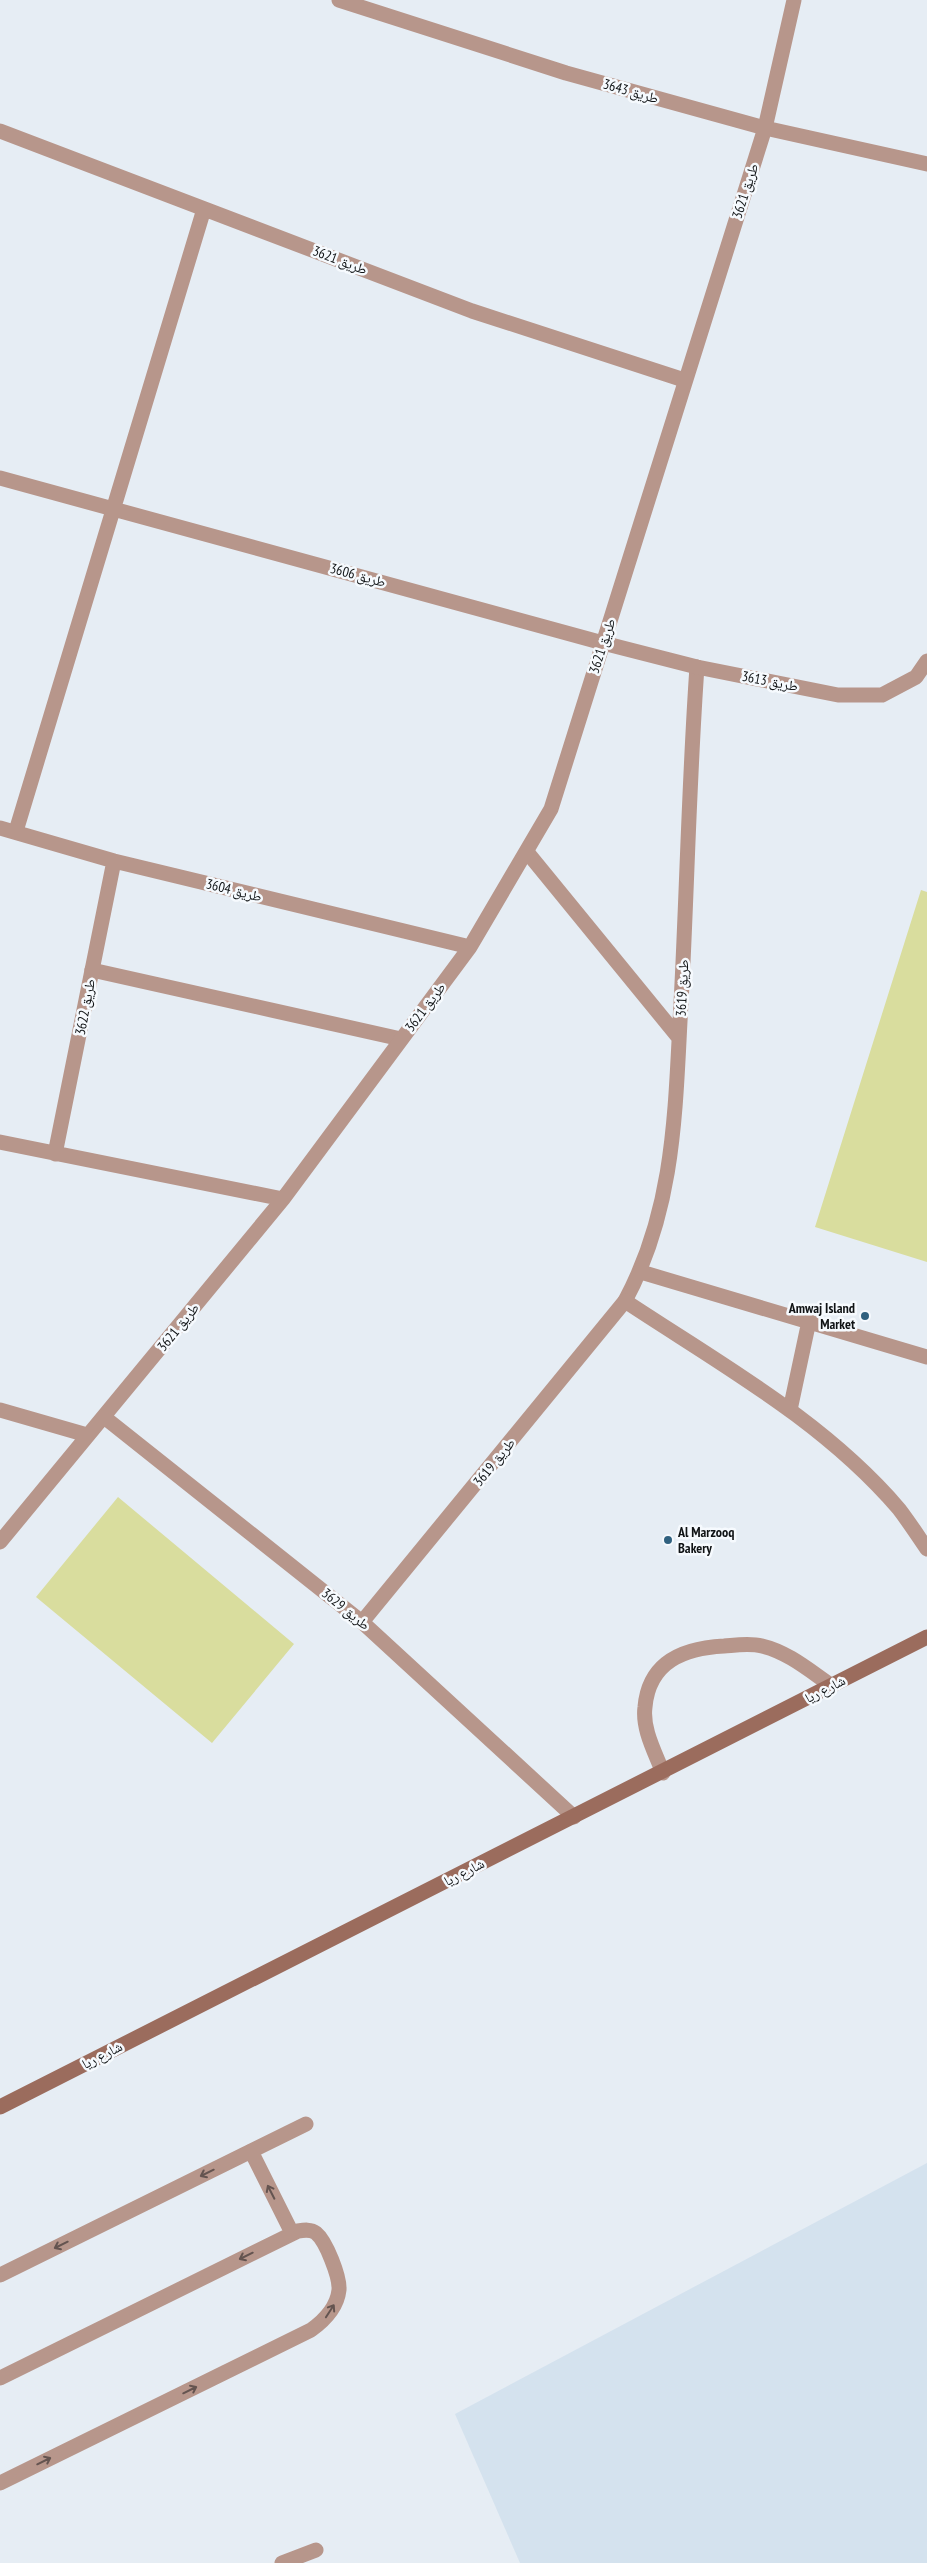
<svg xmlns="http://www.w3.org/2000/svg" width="927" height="2563" viewBox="0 0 927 2563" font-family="'PT Sans Narrow','Noto Naskh Arabic',sans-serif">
  <rect width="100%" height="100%" fill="#e6edf4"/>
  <!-- built -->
  <path fill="#d4e2ee" d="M927 2163V2563H520L455 2414Z"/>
  <!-- pitch -->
  <path fill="#d9dd9e" d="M921 890 927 892V1262L815 1227Z
    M118 1497 294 1644 212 1743 36 1597Z"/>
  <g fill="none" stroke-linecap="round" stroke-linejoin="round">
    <!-- lane -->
    <path stroke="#b7968b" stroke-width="15" d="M527 852 679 1038
      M92 970 401 1039
      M641 1272 927 1357
      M625 1301C676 1206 675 1107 681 1003 687 891 689 779 697 667
      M790 1410 809 1321
      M663 1773C655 1752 642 1729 645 1707 649 1661 685 1648 724 1646 737 1645 750 1643 762 1646 788 1652 810 1671 832 1686
      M251 2151 292 2233
      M0 2275 306 2124
      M0 2378 298 2231C304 2230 311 2229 316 2233 326 2241 340 2277 339 2290 337 2308 325 2320 311 2330L0 2483
      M282 2563 316 2550"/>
    <!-- street -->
    <path stroke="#b7968b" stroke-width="15" d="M339 0 566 73 765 128 927 164
      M0 131 472 311 684 380
      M0 478 603 643 697 667 838 695H882L916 677 927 661
      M0 828 114 861 470 947
      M16 831 204 209
      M0 1142 283 1199
      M55 1154 114 861
      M0 1410 87 1435
      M104 1417 362 1622 574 1817
      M0 1542 283 1199 470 947 551 809 765 128 794 0
      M362 1622 625 1301C720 1364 824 1421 899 1509 909 1522 918 1536 927 1549"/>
    <!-- secondary -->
    <path stroke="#9b6c5d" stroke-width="15" d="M0 2107 927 1637"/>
  </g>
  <!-- one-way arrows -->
  <defs><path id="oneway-shaft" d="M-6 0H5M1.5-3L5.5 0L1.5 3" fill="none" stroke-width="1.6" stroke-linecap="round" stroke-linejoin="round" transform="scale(1.25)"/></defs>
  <g stroke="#645450">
    <use href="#oneway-shaft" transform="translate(207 2173) rotate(154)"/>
    <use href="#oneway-shaft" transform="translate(271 2192) rotate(-117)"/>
    <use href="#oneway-shaft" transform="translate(61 2245) rotate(154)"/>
    <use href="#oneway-shaft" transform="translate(246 2256) rotate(154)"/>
    <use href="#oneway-shaft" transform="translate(330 2311) rotate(-57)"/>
    <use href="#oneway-shaft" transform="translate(190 2390) rotate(-26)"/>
    <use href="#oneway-shaft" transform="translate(44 2461) rotate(-26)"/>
  </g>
  <!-- markers -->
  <g fill="#30617f" stroke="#f6fafe" stroke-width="2">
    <circle cx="865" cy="1316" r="5"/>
    <circle cx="668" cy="1540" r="5"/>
  </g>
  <g text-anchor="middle" stroke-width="5" stroke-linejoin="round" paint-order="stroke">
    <!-- street labels -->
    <g font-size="14" fill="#101315" stroke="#f6fafe">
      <text transform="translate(631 91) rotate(16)" y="5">طريق 3643</text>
      <text transform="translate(745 191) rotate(-72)" y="5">طريق 3621</text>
      <text transform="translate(340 260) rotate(21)" y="5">طريق 3621</text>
      <text transform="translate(358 575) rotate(15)" y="5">طريق 3606</text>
      <text transform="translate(602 646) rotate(-72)" y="5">طريق 3621</text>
      <text transform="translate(770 681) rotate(11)" y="5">طريق 3613</text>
      <text transform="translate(234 890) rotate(14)" y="5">طريق 3604</text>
      <text transform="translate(682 988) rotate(-87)" y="5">طريق 3619</text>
      <text transform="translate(85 1007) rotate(-79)" y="5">طريق 3622</text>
      <text transform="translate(425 1007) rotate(-53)" y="5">طريق 3621</text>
      <text transform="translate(178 1327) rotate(-51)" y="5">طريق 3621</text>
      <text transform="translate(494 1462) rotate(-51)" y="5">طريق 3619</text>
      <text transform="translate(346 1609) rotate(39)" y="5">طريق 3629</text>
      <text transform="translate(825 1689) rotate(-27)" y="5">شارع ريا</text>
      <text transform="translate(464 1872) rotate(-27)" y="5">شارع ريا</text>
      <text transform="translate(102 2055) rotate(-27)" y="5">شارع ريا</text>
    </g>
    <!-- poi labels -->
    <g font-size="14" font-weight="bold" fill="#101315" stroke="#f6fafe" text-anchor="end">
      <text x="855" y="1313">Amwaj Island<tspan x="855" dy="16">Market</tspan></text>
      <text x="678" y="1537" text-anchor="start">Al Marzooq<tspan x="678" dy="16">Bakery</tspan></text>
    </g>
  </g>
</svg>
